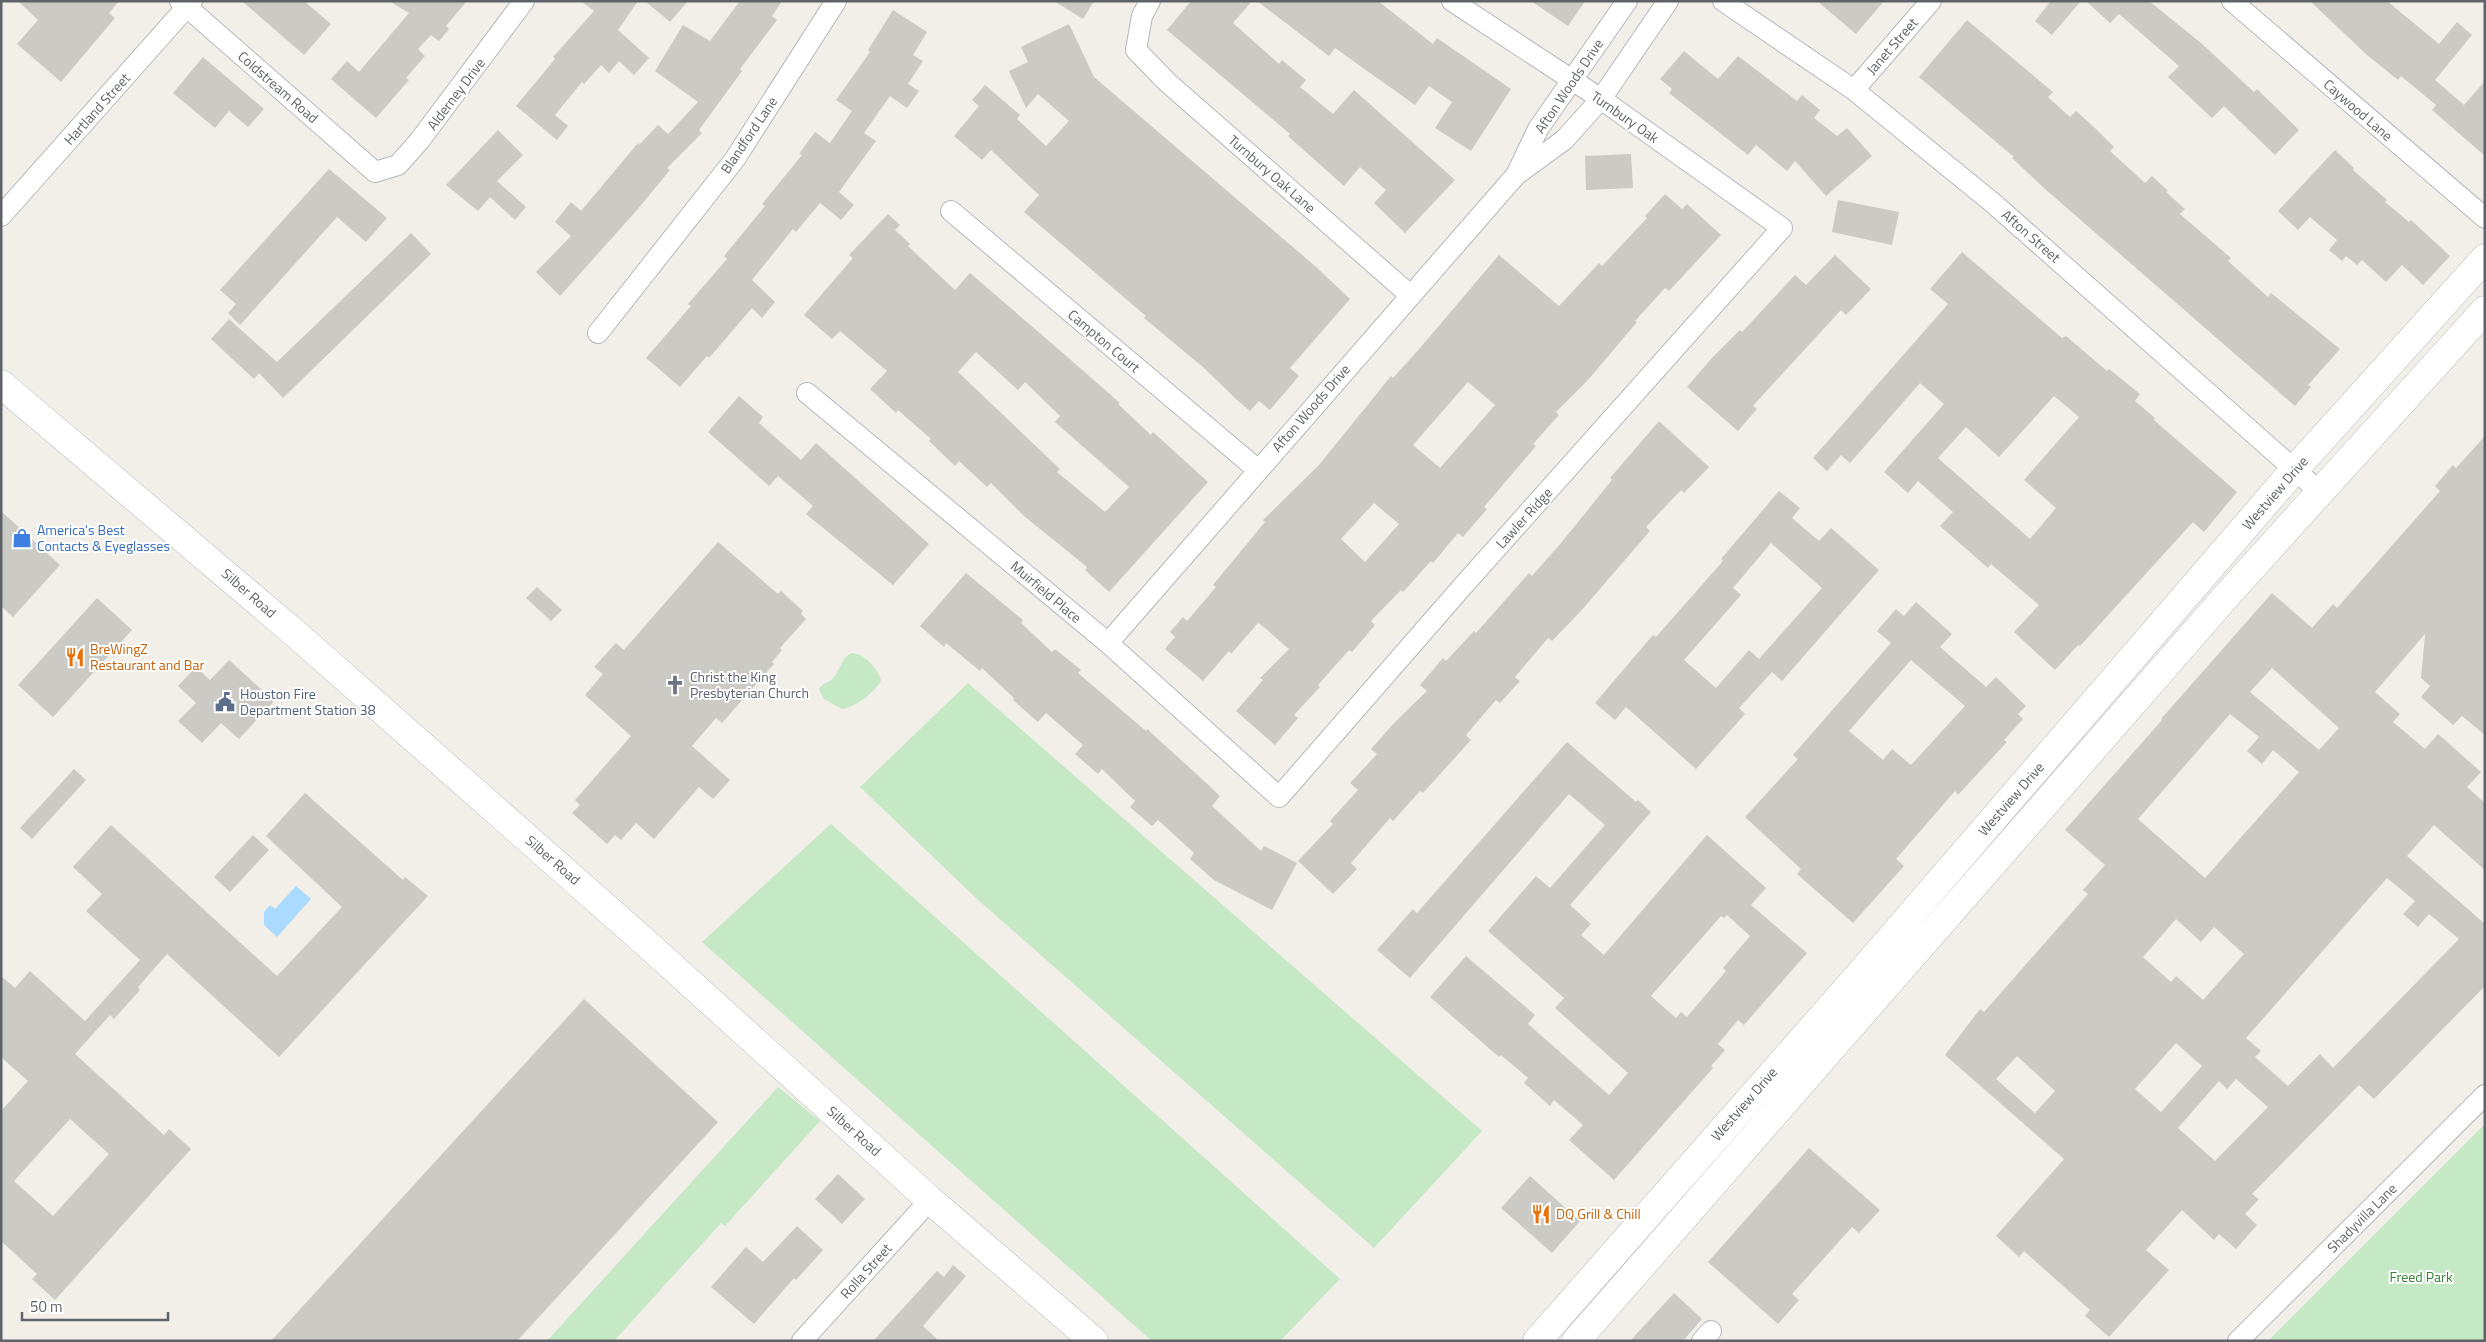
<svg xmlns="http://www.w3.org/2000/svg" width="2486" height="1342" viewBox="0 0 2486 1342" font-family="'Titillium Web',sans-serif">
  <rect width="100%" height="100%" fill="#f1efe8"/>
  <!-- green -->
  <path fill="#c5e8c5" d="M851 653C864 653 877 668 881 680 877 691 853 709 842 709L824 699 819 689C823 682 830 683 834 677 840 669 842 658 851 653Z
    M968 683 1482 1131 1374 1248 977 899 860 787Z
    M831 824 1340 1279 1280 1341H1152L702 942Z
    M778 1087 820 1121 725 1226 721 1223 614 1341H547Z
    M2485 1124V1341H2268Z"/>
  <!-- water -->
  <path fill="#aadaff" d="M296 886 311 899 277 937 264 925V912L270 905 275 909Z"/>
  <!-- building -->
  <path fill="#cccac5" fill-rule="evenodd" d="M18 1H119L109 13 115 18 61 82 17 44 38 20Z
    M242 1H304L331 24 304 55Z
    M389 1H467L446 26 449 29 439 41 431 35 418 49 425 56 406 78 409 80 376 118 331 79 347 61 359 72 409 13Z
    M581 1H638L618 30 649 58 634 75 619 61 609 73 601 65 584 84 582 82 555 115 568 126 557 140 516 106 555 59 553 57 594 11Z
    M645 1H688L670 22Z
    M740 1H782L772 16 777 20 740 69 742 71 699 130 702 133 667 168 670 170 637 210 560 296 536 272 571 236 555 222 571 202 581 211 638 143 639 145 658 125 668 134 698 102 655 71 683 25 710 41Z
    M1054 1H1094L1083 19Z
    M1191 1H1252L1233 23 1279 64 1282 60 1306 80 1300 87 1333 114 1354 90 1455 180 1405 233 1374 203 1386 190 1360 167 1344 186 1288 136 1290 134 1167 30Z
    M1257 1H1378L1433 44 1437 38 1511 89 1471 151 1435 128 1452 102 1429 86 1415 105 1335 48 1329 56Z
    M1531 1H1585L1568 26Z
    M1817 1H1884L1856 34Z
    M2051 1H2081L2052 35 2035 21Z
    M2086 1H2149L2201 43 2254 92 2257 89 2299 130 2275 155 2224 106 2212 118 2168 77 2179 66 2119 14 2110 23Z
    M2310 1H2387L2439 44 2457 22 2472 35 2435 80 2464 105 2485 81V156L2432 110 2436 105 2401 76 2398 80 2367 55Z
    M893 10 927 32 913 55 923 61 908 84 919 91 907 108 890 96 864 133 876 141 839 192 854 205 841 220 820 203 796 232 793 229 752 280 775 302 762 318 752 308 709 358 707 356 680 387 646 358 691 306 688 304 727 259 724 256 765 206 762 204 802 155 799 154 815 132 830 143 852 111 836 100 870 52 868 50Z
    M1967 20 2053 92 2048 97 2070 117 2076 111 2096 129 2114 147 2110 151 2145 183 2152 176 2168 191 2166 192 2185 209 2180 214 2231 258 2228 261 2268 297 2271 293 2340 349 2308 385 2311 387 2295 406 2045 189 2012 158 2014 157 1919 77Z
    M1069 24 1094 77 1315 266 1350 299 1290 368 1299 376 1270 410 1259 401 1250 411 1237 400 1204 368 1144 318 1146 316 1024 212 1039 195 991 150 982 160 954 136 979 106 972 100 985 85 1020 115 1017 119 1046 146 1069 121 1038 94 1026 108 1009 71 1028 62 1021 47Z
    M1684 51 1718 79 1738 56 1797 101 1802 95 1820 110 1814 118 1837 136 1847 128 1872 156 1826 196 1795 161 1787 171 1756 145 1748 155 1669 93 1672 89 1660 79Z
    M203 57 264 109 248 127 229 111 215 128 173 93Z
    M498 130 523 155 497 181 526 207 515 220 490 197 478 211 446 185Z
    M2335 150 2354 168 2353 170 2387 200 2385 202 2409 222 2411 220 2450 256 2423 285 2402 265 2386 282 2362 260 2357 265 2346 256 2342 261 2329 250 2337 240 2310 217 2298 230 2278 211Z
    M1631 154 1633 188 1586 190 1585 156Z
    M329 169 387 218 366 242 337 217 240 325 228 313 236 304 220 290Z
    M1665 194 1682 209 1687 204 1721 235 1669 291 1665 288 1635 321 1637 322 1588 380 1556 412 1559 415 1533 444 1536 446 1484 507 1487 509 1463 537 1458 533 1433 563 1431 561 1403 592 1401 590 1371 621 1375 625 1352 652 1349 650 1318 685 1320 687 1294 715 1298 718 1275 745 1236 711 1263 680 1260 678 1289 649 1265 628 1258 623 1231 654 1229 651 1203 681 1165 649 1175 637 1170 632 1183 617 1187 621 1216 587 1213 585 1265 522 1263 520 1319 465 1391 376 1393 378 1420 348 1499 255 1559 306 1599 263 1602 266 1647 218 1645 216ZM1468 382 1495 405 1440 468 1413 445ZM1374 503 1399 524 1365 562 1341 539Z
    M1838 200 1899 212 1892 245 1832 232Z
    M888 214 900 225 895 230 910 244 908 246 955 290 970 273 1064 354 1120 403 1118 404 1151 435 1153 432 1208 482 1109 592 1085 570 1087 567 1024 516 991 483 987 487 959 461 955 466 929 441 931 439 898 410 896 413 870 389 887 371 840 331 832 339 804 315 853 258 849 255ZM976 352 1018 390 1025 382 1060 416 1055 422 1129 487 1105 512 1057 472 1060 469 958 372Z
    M411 233 431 254 283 398 259 373 254 379 211 339 229 319 277 362Z
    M1962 252 2062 338 2066 336 2107 371 2109 369 2140 394 2135 401 2155 418 2154 420 2237 492 2204 532 2193 522 2080 646 2078 645 2055 670 2014 632 2039 605 1991 564 1988 568 1940 526 1953 512 1918 481 1908 493 1884 472 1944 404 1920 383 1850 463 1841 455 1827 471 1813 458 1948 304 1930 289ZM2054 396 2079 417 2024 480 2056 508 2030 539 1938 458 1966 427 1999 457Z
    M1835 255 1871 289 1846 315 1841 310 1771 386 1753 406 1757 409 1738 431 1687 387 1711 359 1740 330 1742 332 1795 275 1806 285Z
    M739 396 763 417 759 423 801 460 816 443 929 544 893 585 806 514 813 506 778 476 769 486 708 432Z
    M1659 421 1709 467 1684 493 1681 490 1646 527 1650 531 1580 612 1552 641 1548 638 1515 677 1520 681 1500 703 1496 700 1466 735 1471 740 1423 793 1420 791 1393 821 1390 818 1351 863 1357 869 1333 894 1298 861 1333 824 1330 821 1358 790 1350 783 1377 754 1371 749 1395 722 1427 691 1420 685 1443 658 1446 661 1474 631 1476 633 1529 573 1532 576 1561 543 1612 480 1610 478Z
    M2485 436V735L2462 716 2453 725 2421 697 2430 686 2421 678 2425 634 2375 692 2400 714 2393 722 2425 749 2438 734 2481 772 2467 787 2485 803V870L2434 825 2407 856 2485 924V986L2374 1099 2359 1085 2252 1194 2259 1199 2245 1214 2257 1225 2236 1249 2219 1234 2214 1240 2182 1210 2146 1250 2169 1270 2109 1337 2085 1316 2090 1310 2024 1251 2019 1257 1996 1236 2064 1159 1945 1055 1980 1009 1984 1012 2088 894 2083 890 2105 865 2065 830 2162 720 2161 719 2272 593 2312 628 2333 604 2337 608 2440 491 2435 486 2453 465 2456 468ZM2272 668 2339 728 2319 750 2250 692ZM2230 714 2259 737 2247 751 2262 764 2273 750 2299 772 2205 878 2138 819ZM2387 878 2415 901 2403 914 2418 927 2429 914 2459 939 2333 1068 2320 1054 2288 1086 2255 1057 2261 1051 2246 1038ZM2176 919 2201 942 2214 927 2244 954 2203 1000 2176 976 2171 982 2143 957ZM2176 1043 2202 1066 2161 1112 2135 1089ZM2017 1056 2055 1091 2035 1113 1996 1079ZM2236 1079 2268 1107 2215 1161 2178 1128 2219 1081 2227 1089Z
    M1779 491 1800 508 1792 518 1819 541 1831 528 1879 570 1782 681 1772 672 1739 708 1745 714 1696 769 1626 707 1615 720 1595 703 1653 635 1656 637 1723 561 1721 559ZM1771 543 1822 588 1759 659 1749 650 1716 688 1684 660 1741 595 1733 588Z
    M1 511 60 565 13 617 1 606Z
    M718 542 778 594 781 591 803 611 801 614 806 619 780 648 782 650 772 662 774 664 722 723 716 718 692 746 730 780 713 799 699 787 654 839 636 823 621 840 615 835 607 844 572 813 580 805 575 800 631 736 585 695 603 674 594 667 616 643 624 650Z
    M966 573 1023 620 1021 623 1052 652 1055 649 1081 670 1078 673 1146 731 1147 729 1202 779 1220 796 1212 806 1261 851 1264 846 1297 863 1272 910 1214 880 1190 859 1194 853 1158 820 1152 826 1130 807 1135 801 1102 769 1098 774 1075 754 1083 745 1046 713 1038 722 1013 700 1014 698 982 668 980 671 946 643 944 647 920 626Z
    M537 587 562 610 551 621 526 598Z
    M97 598 132 630 53 717 18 685Z
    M1916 602 1952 634 1940 647 1986 687 1996 677 2026 706 2018 714 2023 719 2004 740 2007 742 1958 795 1955 791 1896 859 1904 866 1853 923 1797 874 1801 869 1745 817 1798 759 1793 755 1891 643 1877 631 1896 609 1904 616ZM1911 660 1965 706 1911 765 1892 749 1883 760 1849 731Z
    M229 660 274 701 239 739 221 723 202 743 178 721 196 703 178 686 196 667 210 680Z
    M1567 742 1636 802 1638 800 1651 812 1570 905 1591 924 1581 935 1604 955 1707 835 1766 888 1751 905 1807 953 1744 1025 1738 1020 1718 1044 1725 1050 1711 1066 1713 1068 1614 1180 1569 1140 1583 1125 1554 1100 1550 1106 1524 1083 1528 1078 1501 1055 1499 1057 1430 997 1466 956 1535 1015 1528 1024 1609 1095 1628 1073 1555 1008 1564 998 1488 931 1536 876 1550 888 1605 825 1569 794 1410 978 1377 950 1413 909 1417 913ZM1727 915 1750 936 1723 968 1726 971 1687 1017 1681 1012 1676 1018 1651 996 1721 916 1724 918Z
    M74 769 86 780 32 839 20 828Z
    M305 793 403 880 405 877 428 896 279 1057 167 954 138 987 140 990 114 1019 110 1015 75 1054 164 1135 169 1129 191 1149 55 1300 32 1279 37 1274 1 1241V1111L28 1081 1 1057V976L15 988 30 971 85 1021 140 960 86 911 102 894 73 867 111 825 277 976 342 907 266 836ZM70 1119 109 1154 53 1216 14 1181Z
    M253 835 269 850 230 892 214 877Z
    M584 999 718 1122 517 1341H271Z
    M1809 1148 1880 1210 1859 1233 1852 1227 1792 1294 1799 1300 1778 1324 1708 1262Z
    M838 1174 865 1199 842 1224 815 1199Z
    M1530 1176 1580 1221 1552 1253 1501 1208Z
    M797 1226 823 1250 796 1280 794 1278 754 1324 711 1287 746 1247 763 1262Z
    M953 1265 966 1276 923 1326 939 1341H873L937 1271 944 1277Z
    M1674 1293 1702 1319 1683 1341H1630Z"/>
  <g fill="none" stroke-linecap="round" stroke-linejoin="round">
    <defs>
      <path id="street" d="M180 1 375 172 398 165 420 140 524 1
        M1150 1 1142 16 1136 50 1167 82 1410 295
        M1723 1 1854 90 1993 203 2321 493
        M2232 1 2485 218
        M1854 90 1931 1
        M1517 173 1538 129 1627 1
        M951 211 1258 470
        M1 216 192 1
        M598 333 735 159 836 1
        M807 393 1108 643 1279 797 1462 587 1782 228 1601 99 1452 1
        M1108 643 1516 175 1564 140 1601 99 1668 1
        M802 1341 930 1200
        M1702 1341 1711 1331
        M2238 1341 2485 1095"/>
      <path id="secondary" d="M1 384 297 635 646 943 930 1200 1094 1341
        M1537 1341 1858 976 2295 469 2485 258
        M1576 1341 2229 593 2485 310"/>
    </defs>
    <!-- street casing -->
    <use href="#street" stroke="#b5b8bc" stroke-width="22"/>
    <!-- secondary casing -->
    <use href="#secondary" stroke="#b6babf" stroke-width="29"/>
    <!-- street -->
    <use href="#street" stroke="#fff" stroke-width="20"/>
    <!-- secondary -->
    <use href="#secondary" stroke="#fff" stroke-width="28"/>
  </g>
  <!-- icons -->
  <defs>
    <symbol id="shop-bare" viewBox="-9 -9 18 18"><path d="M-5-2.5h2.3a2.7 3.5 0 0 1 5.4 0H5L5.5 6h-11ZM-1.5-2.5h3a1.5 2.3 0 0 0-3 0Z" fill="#3f7fe0" stroke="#fff" stroke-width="2.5" paint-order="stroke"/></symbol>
    <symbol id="restaurant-bare" viewBox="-9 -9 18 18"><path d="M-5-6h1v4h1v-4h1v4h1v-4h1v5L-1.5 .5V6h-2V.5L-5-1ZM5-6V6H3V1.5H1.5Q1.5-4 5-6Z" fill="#e8710a" stroke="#fff" stroke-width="2.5" paint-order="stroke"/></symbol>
    <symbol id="church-bare" viewBox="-9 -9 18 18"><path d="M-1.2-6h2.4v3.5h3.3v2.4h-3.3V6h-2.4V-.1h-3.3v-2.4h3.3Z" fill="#6b7280" stroke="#fff" stroke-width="2.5" paint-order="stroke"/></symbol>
    <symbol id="civic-bare" viewBox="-9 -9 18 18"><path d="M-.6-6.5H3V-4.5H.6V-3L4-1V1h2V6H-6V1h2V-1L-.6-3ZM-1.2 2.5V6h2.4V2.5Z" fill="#5c6f8a" stroke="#fff" stroke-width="2.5" paint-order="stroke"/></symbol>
  </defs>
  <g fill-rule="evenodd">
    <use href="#shop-bare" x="8" y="524" width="28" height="28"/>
    <use href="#restaurant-bare" x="61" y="643" width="28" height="28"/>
    <use href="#church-bare" x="661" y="671" width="28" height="28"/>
    <use href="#civic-bare" x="211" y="688" width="28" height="28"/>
    <use href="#restaurant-bare" x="1527" y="1200" width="28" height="28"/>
  </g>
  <g text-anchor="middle" stroke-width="4" stroke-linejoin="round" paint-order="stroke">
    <!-- street labels -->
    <g font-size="14" fill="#5f6368" stroke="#fff">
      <text transform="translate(1892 46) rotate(-49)" y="5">Janet Street</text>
      <text transform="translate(1569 86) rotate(-56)" y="5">Afton Woods Drive</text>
      <text transform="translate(278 87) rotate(41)" y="5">Coldstream Road</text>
      <text transform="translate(456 94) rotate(-53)" y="5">Alderney Drive</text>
      <text transform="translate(97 109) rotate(-48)" y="5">Hartland Street</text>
      <text transform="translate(2358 110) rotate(41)" y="5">Caywood Lane</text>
      <text transform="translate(1625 117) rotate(35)" y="5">Turnbury Oak</text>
      <text transform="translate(749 135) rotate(-56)" y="5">Blandford Lane</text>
      <text transform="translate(1272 174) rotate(41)" y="5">Turnbury Oak Lane</text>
      <text transform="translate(2031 236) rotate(41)" y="5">Afton Street</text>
      <text transform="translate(1104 341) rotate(40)" y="5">Campton Court</text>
      <text transform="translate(1311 408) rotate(-49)" y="5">Afton Woods Drive</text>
      <text transform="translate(2275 493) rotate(-49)" y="5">Westview Drive</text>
      <text transform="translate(1524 518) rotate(-48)" y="5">Lawler Ridge</text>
      <text transform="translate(1046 592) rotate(40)" y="5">Muirfield Place</text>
      <text transform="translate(249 593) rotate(41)" y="5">Silber Road</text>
      <text transform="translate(2011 799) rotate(-49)" y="5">Westview Drive</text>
      <text transform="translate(553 860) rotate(41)" y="5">Silber Road</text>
      <text transform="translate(1744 1104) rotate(-49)" y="5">Westview Drive</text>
      <text transform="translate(854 1131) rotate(42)" y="5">Silber Road</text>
      <text transform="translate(2362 1218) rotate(-45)" y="5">Shadyvilla Lane</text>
      <text transform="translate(866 1271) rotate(-48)" y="5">Rolla Street</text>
    </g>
    <!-- shop labels -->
    <g font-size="14" fill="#366cbe" stroke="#fff" text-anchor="start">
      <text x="37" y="535">America's Best<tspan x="37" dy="16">Contacts &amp; Eyeglasses</tspan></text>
    </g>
    <!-- food labels -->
    <g font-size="14" fill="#c56008" stroke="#fff" text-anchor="start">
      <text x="90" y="654">BreWingZ<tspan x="90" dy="16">Restaurant and Bar</tspan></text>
      <text x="1556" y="1219">DQ Grill &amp; Chill</text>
    </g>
    <!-- worship labels -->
    <g font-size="14" fill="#5b616d" stroke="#fff" text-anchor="start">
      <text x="690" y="682">Christ the King<tspan x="690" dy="16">Presbyterian Church</tspan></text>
    </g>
    <!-- service labels -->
    <g font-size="14" fill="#4e5e75" stroke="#fff" text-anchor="start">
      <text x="240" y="699">Houston Fire<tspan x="240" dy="16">Department Station 38</tspan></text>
    </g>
    <!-- park labels -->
    <g font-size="14" fill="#348238" stroke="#fff">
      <text x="2421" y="1282">Freed Park</text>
    </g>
  </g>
  <!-- border -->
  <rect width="2486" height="1342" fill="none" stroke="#5f6368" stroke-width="5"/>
  <!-- scale -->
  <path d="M22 1312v8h146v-8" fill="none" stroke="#5f6368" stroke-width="2.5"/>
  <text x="30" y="1312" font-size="15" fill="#5f6368" stroke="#ffffff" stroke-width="4" paint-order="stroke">50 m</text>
</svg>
